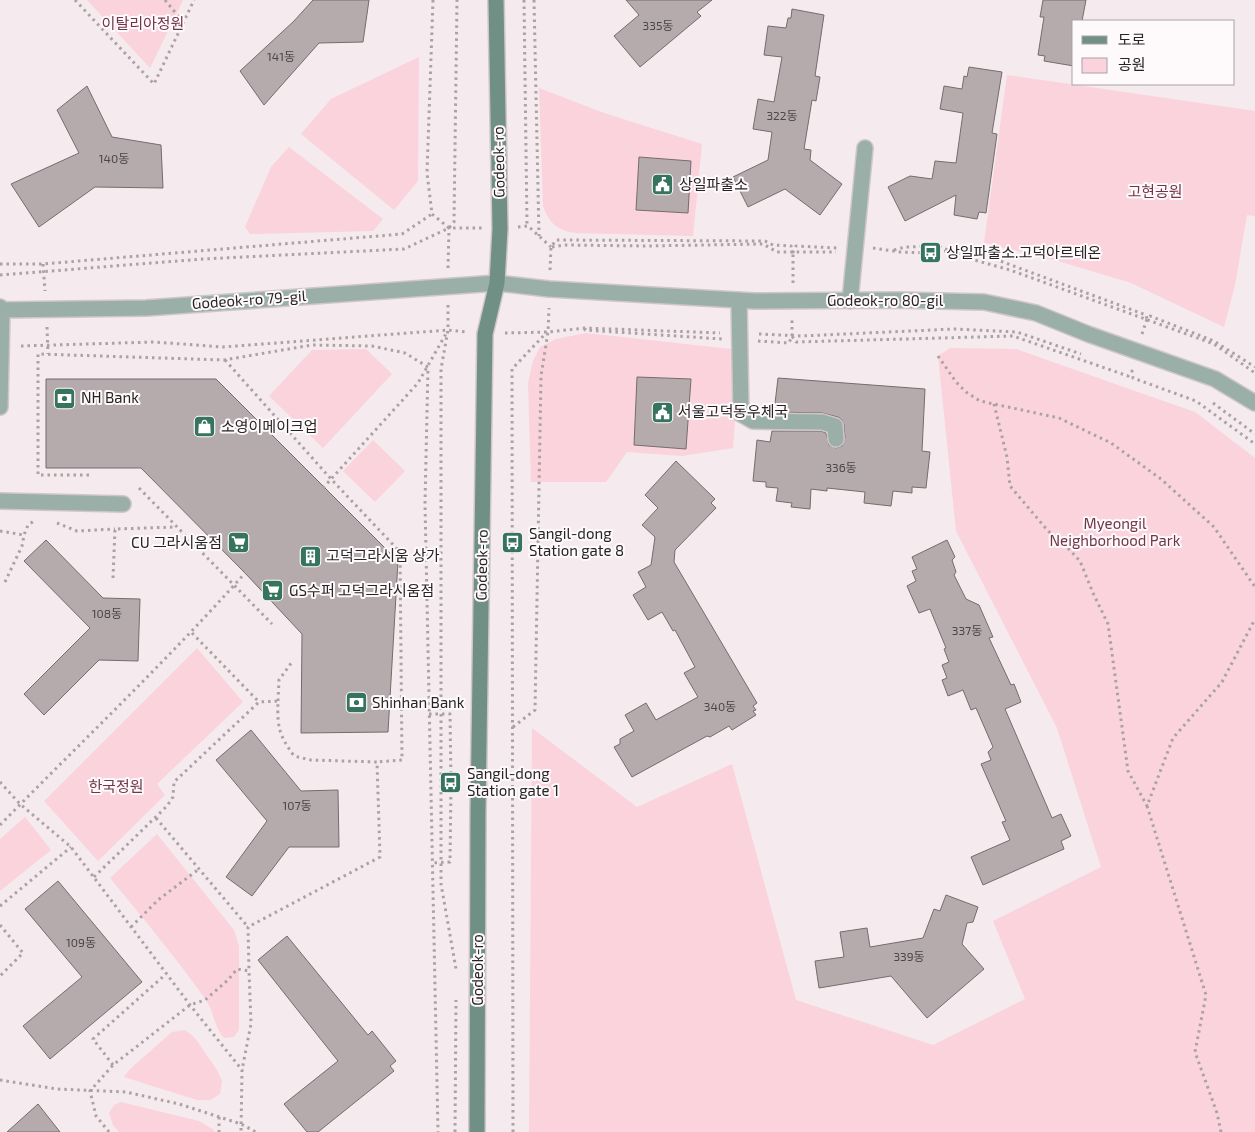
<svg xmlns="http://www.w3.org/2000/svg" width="1255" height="1132" viewBox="0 0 1255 1132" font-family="'Exo 2','Noto Sans KR',sans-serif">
  <rect width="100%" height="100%" fill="#f5eaed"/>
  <!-- green -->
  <path fill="#fad3dd" d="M87 0H183L150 68Z
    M419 57 418 181 394 210 301 134 331 99Z
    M1007 75 1255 111V216L1247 215 1235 285 1224 327 1131 283 1058 261 984 243Z
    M539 88 604 113 702 144 693 236 576 233C558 231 549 223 543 206Z
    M289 147 383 219 373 231 250 234 245 227 271 167Z
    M586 333 740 350 733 448 682 456 627 452 606 482H531L528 383 533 361 540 347 556 339Z
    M950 348 1016 349 1135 391 1195 412 1255 458V1132H529L532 728 637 807 732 764 796 1000 933 1045 1025 999 993 921 1101 867 1057 728 956 531 938 356Z
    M366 349 392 374 323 448 269 396 312 350Z
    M373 440 405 471 375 502 343 471Z
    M197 648 243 702 157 784 165 795 98 861 44 801Z
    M25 817 51 850 0 891V839Z
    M157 834 234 930 239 946V1030L234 1037 224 1038C214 1027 214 1012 206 1000 176 958 143 918 110 878Z
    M185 1030 195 1038 217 1070 222 1081 220 1094 210 1100H197L124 1077 130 1069 172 1032Z
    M121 1102 199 1121 214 1130V1132H119L113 1125 109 1113 114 1105Z"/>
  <!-- building -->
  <path fill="#b5abad" stroke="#756c6e" d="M313 0H369L363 42 319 43 264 105 240 71 294 21Z
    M626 0H712L697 12 701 16 640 67 614 36 639 15Z
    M1043 0H1086L1082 21H1074V66L1044 61 1045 56 1038 55 1044 17H1040Z
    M792 9 824 15 815 76 820 77 816 101 812 100 804 149 811 150 810 160 842 184 820 215 785 189 748 207 733 177 768 160 772 132 753 129 758 99 774 102 782 57 764 55 768 26 786 28 788 18H791Z
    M969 67 1002 72 992 133 997 134 986 213 979 212 977 219 954 215 956 195 905 221 888 187 910 176 932 179 935 161 956 163 963 113 940 109 944 86 962 89 964 76 967 77Z
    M87 86 112 137 161 145 163 188 95 187 39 227 11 184 79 153 57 110Z
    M639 157 691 161 688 213 636 210Z
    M637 377 691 379 686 449 634 445Z
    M778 378 925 389 922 451 930 452 926 488 912 487V493L893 491 891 506 864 503 865 492 827 488V491L811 489 810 509 791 507 792 503 776 501 778 488 766 487V482L753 481 757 440 770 442 772 431H821L826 433 829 445 836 448 842 446 845 438 844 425 842 420 838 417 822 413 774 412Z
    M46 379H216L398 561 388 732 301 733 302 634 245 573 141 468H46Z
    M676 461 715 499 711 503 716 508 675 550 674 562 757 703 753 706 756 710 753 711 756 715 732 730 729 726 710 737 707 736 632 777 614 747 620 744V739L634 731 625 715 646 703 656 720 698 697 684 673 695 667 675 630 673 631 662 612 648 620 633 595 646 587 638 572 651 565 655 537 642 525 658 508 645 495Z
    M46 540 103 598 140 599 138 661 99 660 44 715 24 694 90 628 24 561Z
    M947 540 955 557 952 560 956 572 954 575 966 599 979 605 993 637 989 638 1011 685 1014 684 1021 702 1005 709 1052 818 1061 814 1071 836 1061 841 1064 849 983 885 971 857 1010 840 1002 822 1006 821 981 764 991 760 988 752 993 747 976 708 971 710 963 690 948 696 942 680 947 678 942 665 949 662 944 649 946 648 930 609 919 613 907 586 916 581 912 571 917 569 912 557Z
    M251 730 301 791 338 790 339 847H289L252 896 226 877 267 821 216 760Z
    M58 881 142 982 50 1059 23 1026 82 977 25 909Z
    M946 895 978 907 973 922 967 923 962 944 984 969 927 1018 891 976 819 988 815 961 844 957 840 932 867 928 870 947 923 938 934 909 940 911Z
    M287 936 368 1035 372 1031 396 1061 390 1066 394 1071 318 1132H307L284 1104 338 1061 258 960Z
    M38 1104 60 1132H7Z"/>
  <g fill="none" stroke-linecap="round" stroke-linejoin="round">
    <defs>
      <path id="street" d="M739 300 741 414 753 421 822 422 835 426 836 439
        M850 301 865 148
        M0 307 2 310 0 407
        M0 310 146 308 497 283 549 289 754 301 896 300 984 302 1036 313 1088 334 1215 379 1255 403
        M0 501 123 504"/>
      <path id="secondary" d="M477 1132 478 813 485 334 497 283 500 229 496 0"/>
    </defs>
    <!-- street casing -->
    <use href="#street" stroke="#d0c6c9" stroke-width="18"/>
    <!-- secondary casing -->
    <use href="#secondary" stroke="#d0c6c9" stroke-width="18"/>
    <!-- path -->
    <path stroke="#aba2a4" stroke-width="3" stroke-dasharray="2.5 4" stroke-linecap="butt" d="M75 0 154 84 194 0
      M165 0 183 22
      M433 0 427 173 432 214 449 228H482
      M524 0 527 226
      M534 0 539 236
      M518 227 528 226 551 247
      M552 247 564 245 647 246 763 244 777 252H836
      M873 248 900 252 930 253 959 250 984 255 1146 315 1147 319 1150 316 1214 341 1255 367
      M894 250 905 247 938 246 971 259 1010 270 1214 344 1255 373
      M0 264H43L402 234 432 214
      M43 264 45 291
      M448 268 449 228
      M550 270 551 247 556 240 765 241 773 245 791 246 793 252 796 246 837 248
      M0 275 203 259 404 249 449 228 454 222 457 0
      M793 283V252
      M448 305V330L441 369V884L456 969
      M47 327 48 354
      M585 328V330L722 339
      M505 333 548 332 585 328 720 333
      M759 334 801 336 954 329 1017 332 1081 354
      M1142 334 1147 319
      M792 336V319
      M758 341 789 343 792 336 796 342 1013 336 1128 376 1132 371 1133 378 1196 401 1255 444
      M21 346 154 342 223 347 448 330 466 332
      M938 356 956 382 966 392 980 401 1059 418 1111 443 1161 479 1214 527 1255 587
      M225 360 331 479 400 552 402 760 377 762
      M1213 403 1255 434
      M994 404 1007 457 1010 486 1048 531 1066 546 1080 561 1093 593 1108 624 1128 771 1147 806
      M89 475H38V354L224 360 312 345 372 346 405 353 428 367 425 503 438 1132
      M139 488 272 624
      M323 488 418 383 447 332
      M57 523 77 531 115 529
      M0 531 24 535
      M113 578 115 529 175 527
      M5 582 22 546 24 535 28 525 34 521
      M192 633 259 702
      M278 701 279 680 292 662
      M429 714H450L451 783 450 862 431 863
      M513 727 535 710 541 376 548 332 549 308
      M0 782 20 804 71 847 190 1005 242 1070 241 1132
      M156 818 248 927
      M0 825C82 741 167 661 245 573
      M94 877 167 806 173 797 174 782 259 702 278 701C277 727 279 735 294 756L311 760 377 762 380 857 248 927 249 971
      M0 906 71 847
      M0 925 23 953 0 976
      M131 927 158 900 199 869
      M113 1065 93 1039 166 974
      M0 1080 57 1089 126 1092 179 1104 241 1124 256 1132
      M219 1117V1132
      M109 1132 96 1116 90 1091 113 1065 190 1005 205 1000 228 980 237 969 249 971 251 1024 242 1070
      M455 1132 456 1000
      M513 1132 512 369 547 332
      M1221 1132 1217 1113 1195 1052 1206 995 1147 806 1173 738 1222 682 1255 619"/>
    <!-- street -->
    <use href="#street" stroke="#9aafa7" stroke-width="15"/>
    <!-- secondary -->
    <use href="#secondary" stroke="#719085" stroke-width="15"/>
  </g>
  <!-- icons -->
  <defs>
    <symbol id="civic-square" viewBox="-11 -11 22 22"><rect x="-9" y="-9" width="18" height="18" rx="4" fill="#367460" stroke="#fefafb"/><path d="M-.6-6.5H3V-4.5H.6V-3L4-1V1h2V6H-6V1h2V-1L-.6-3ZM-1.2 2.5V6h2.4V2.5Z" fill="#fff"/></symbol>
    <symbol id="bus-square" viewBox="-11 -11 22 22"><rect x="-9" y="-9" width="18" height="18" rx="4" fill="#367460" stroke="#fefafb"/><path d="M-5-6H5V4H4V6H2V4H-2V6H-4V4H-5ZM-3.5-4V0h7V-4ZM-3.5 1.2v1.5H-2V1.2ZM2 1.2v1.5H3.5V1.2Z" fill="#fff"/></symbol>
    <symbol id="bank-square" viewBox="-11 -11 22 22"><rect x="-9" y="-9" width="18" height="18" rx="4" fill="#367460" stroke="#fefafb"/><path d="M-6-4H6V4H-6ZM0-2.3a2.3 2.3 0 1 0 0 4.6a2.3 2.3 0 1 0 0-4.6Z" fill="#fff"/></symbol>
    <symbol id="shop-square" viewBox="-11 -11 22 22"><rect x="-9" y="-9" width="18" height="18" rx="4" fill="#367460" stroke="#fefafb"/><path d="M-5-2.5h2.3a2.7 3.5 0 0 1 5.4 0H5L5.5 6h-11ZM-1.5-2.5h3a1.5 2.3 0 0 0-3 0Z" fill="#fff"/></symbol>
    <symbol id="supermarket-square" viewBox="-11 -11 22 22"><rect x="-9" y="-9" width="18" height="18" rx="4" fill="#367460" stroke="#fefafb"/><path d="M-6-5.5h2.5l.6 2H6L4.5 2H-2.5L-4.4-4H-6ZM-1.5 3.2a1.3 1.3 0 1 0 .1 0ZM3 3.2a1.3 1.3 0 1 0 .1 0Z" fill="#fff"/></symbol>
    <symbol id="building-square" viewBox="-11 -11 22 22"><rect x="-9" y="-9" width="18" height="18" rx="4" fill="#367460" stroke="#fefafb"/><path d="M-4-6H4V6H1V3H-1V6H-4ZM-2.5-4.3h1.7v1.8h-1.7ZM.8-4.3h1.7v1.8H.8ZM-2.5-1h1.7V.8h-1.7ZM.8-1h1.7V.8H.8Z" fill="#fff"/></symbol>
  </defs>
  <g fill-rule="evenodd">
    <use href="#civic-square" x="650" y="172" width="25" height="25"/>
    <use href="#bus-square" x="918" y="240" width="25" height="25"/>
    <use href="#bank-square" x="52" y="386" width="25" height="25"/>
    <use href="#civic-square" x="650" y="400" width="25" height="25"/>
    <use href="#shop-square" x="192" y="414" width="25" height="25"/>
    <use href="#supermarket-square" x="226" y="530" width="25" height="25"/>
    <use href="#bus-square" x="500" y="530" width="25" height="25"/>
    <use href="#building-square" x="298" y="544" width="25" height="25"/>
    <use href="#supermarket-square" x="260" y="578" width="25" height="25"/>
    <use href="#bank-square" x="344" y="690" width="25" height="25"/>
    <use href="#bus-square" x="438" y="770" width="25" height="25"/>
  </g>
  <g text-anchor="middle" stroke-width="4" stroke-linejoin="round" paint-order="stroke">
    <!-- number labels -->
    <g font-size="12" fill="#4a4546">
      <text x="658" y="30">335동</text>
      <text x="281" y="61">141동</text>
      <text x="782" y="120">322동</text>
      <text x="114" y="163">140동</text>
      <text x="841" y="472">336동</text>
      <text x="107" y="618">108동</text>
      <text x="967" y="635">337동</text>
      <text x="720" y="711">340동</text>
      <text x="297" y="810">107동</text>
      <text x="81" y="947">109동</text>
      <text x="909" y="961">339동</text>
    </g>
    <!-- park labels -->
    <g font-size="15" fill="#713449" stroke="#fefafb">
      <text x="143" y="29">이탈리아정원</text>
      <text x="1155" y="197">고현공원</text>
      <text x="1115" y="529">Myeongil<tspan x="1115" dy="17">Neighborhood Park</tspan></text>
      <text x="116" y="792">한국정원</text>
    </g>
    <!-- street labels -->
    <g font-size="15" fill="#272324" stroke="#fefafb">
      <text transform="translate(499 162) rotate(-91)" y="5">Godeok-ro</text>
      <text transform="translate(249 300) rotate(-4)" y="5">Godeok-ro 79-gil</text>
      <text x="885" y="306">Godeok-ro 80-gil</text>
      <text transform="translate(482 565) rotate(-89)" y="5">Godeok-ro</text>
      <text transform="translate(478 970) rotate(-90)" y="5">Godeok-ro</text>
    </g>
    <!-- poi labels -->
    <g font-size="15" fill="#272324" stroke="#fefafb" text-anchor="start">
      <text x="679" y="190">상일파출소</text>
      <text x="946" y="258">상일파출소.고덕아르테온</text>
      <text x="81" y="403">NH Bank</text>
      <text x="678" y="417">서울고덕동우체국</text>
      <text x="221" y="432">소영이메이크업</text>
      <text x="529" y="539">Sangil-dong<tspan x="529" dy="17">Station gate 8</tspan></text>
      <text x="222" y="548" text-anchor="end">CU 그라시움점</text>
      <text x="326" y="561">고덕그라시움 상가</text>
      <text x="289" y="596">GS수퍼 고덕그라시움점</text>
      <text x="372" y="708">Shinhan Bank</text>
      <text x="467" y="779">Sangil-dong<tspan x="467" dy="17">Station gate 1</tspan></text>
    </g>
  </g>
  <!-- legend -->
  <rect x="1072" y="20" width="162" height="65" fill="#fefafb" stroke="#a8a4a5"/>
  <rect x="1082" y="36" width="25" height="8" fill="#719085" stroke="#a8a4a5"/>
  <text x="1118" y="45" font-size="15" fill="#272324">도로</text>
  <rect x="1082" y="58" width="25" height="15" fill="#fad3dd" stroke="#a8a4a5"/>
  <text x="1118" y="70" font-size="15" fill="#272324">공원</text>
</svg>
